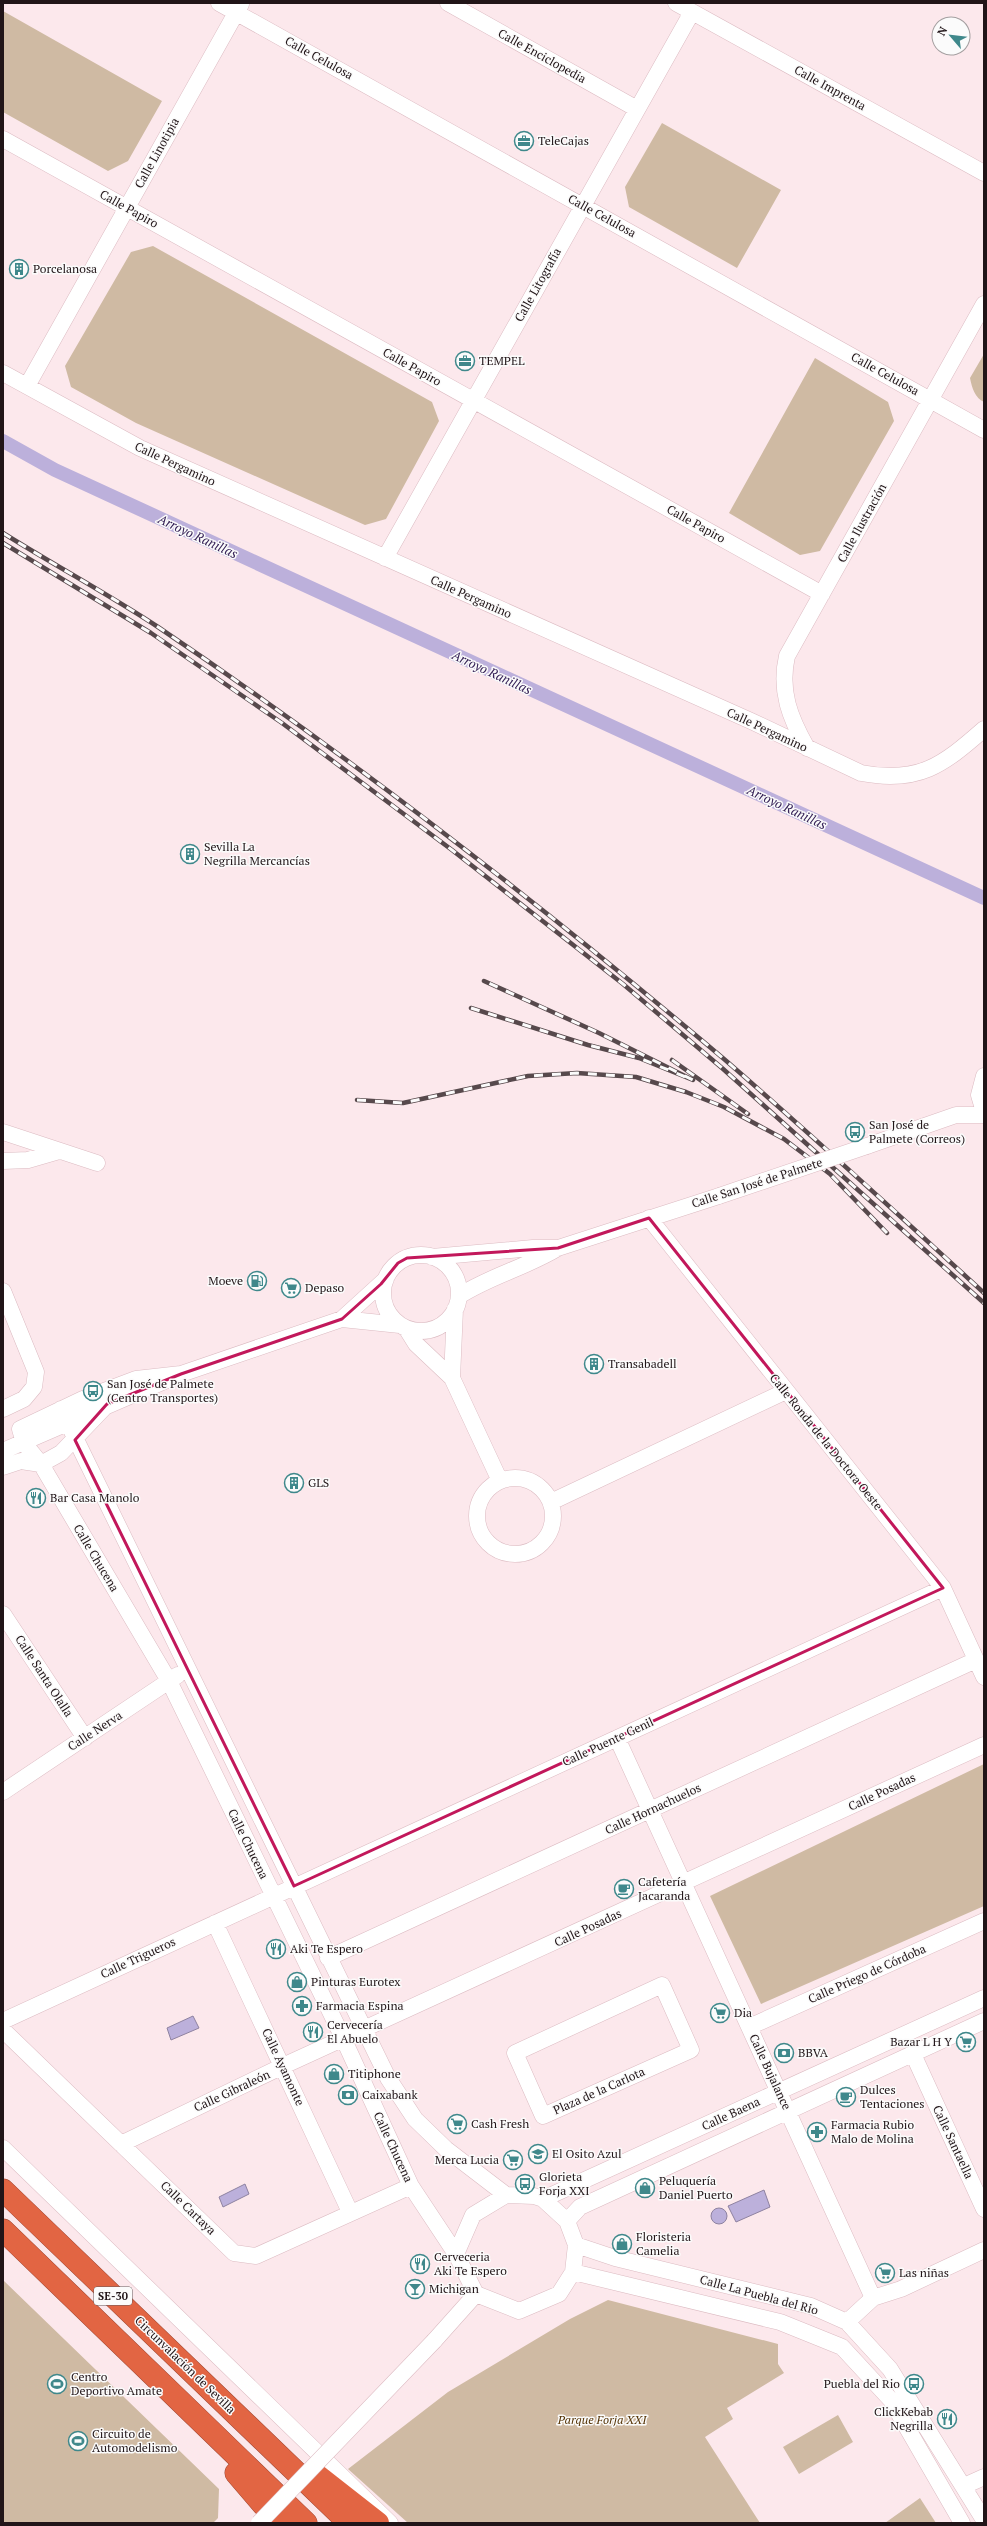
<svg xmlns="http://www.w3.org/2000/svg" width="987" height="2526" viewBox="0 0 987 2526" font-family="'PT Serif',serif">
  <rect width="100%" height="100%" fill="#fce8ec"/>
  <!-- green -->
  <path fill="#cfbaa3" d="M3 11 162 101 128 161 108 171 3 112Z
    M662 123 781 190 737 268 629 207 625 187Z
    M153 246 432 402 439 421 386 519 365 525 136 423 71 387 65 366 131 252Z
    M984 354V402C975 398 972 388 970 378Z
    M815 358 888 402 894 421 820 551 800 555 729 513Z
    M984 1764V1906L761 2004 710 1896Z
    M3 2280 219 2489 218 2518 213 2523H3Z
    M608 2300 778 2344V2364L784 2373 727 2408 733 2419 705 2437 760 2523H408L348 2469 448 2392 570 2319Z
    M838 2415 853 2442 799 2474 783 2447Z
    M920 2498 936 2523H885Z"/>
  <!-- water -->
  <path fill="#bcb0db" stroke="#8e82a0" d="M193 2016 199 2028 171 2040 167 2028Z
    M245 2184 249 2194 223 2207 219 2197Z
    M764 2190 770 2207 736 2222 728 2206Z
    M711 2216a8 8 0 1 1 16 0a8 8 0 1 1-16 0Z"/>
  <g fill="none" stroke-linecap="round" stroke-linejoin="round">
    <!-- canal -->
    <path stroke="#bcb0db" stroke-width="14" d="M3 441 55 470 984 898"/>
    <defs>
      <path id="minor" d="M219 3 984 430
        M448 3 637 109
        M676 3 984 173
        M3 139 822 594
        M3 373 140 448 751 721 861 773C919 784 943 765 984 729
        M27 386 241 4
        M385 558 692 12
        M807 748C790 718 779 691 787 656L984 304
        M984 1076 979 1095 984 1112
        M3 1132 97 1163
        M867 1146 956 1115H984
        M3 1161 28 1160 59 1151
        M649 1218 943 1588 984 1677
        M383 1293a38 38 0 1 1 76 0a38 38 0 1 1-76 0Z
        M432 1257 533 1248H558
        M3 1291 36 1372 34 1387 24 1399 3 1409
        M459 1296C492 1275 525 1268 558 1248L719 1196
        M342 1319 386 1279
        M406 1328 416 1344 452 1378 500 1481
        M181 1374 136 1379 83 1399 20 1429 24 1443 41 1464 169 1681 344 2040 411 2186 456 2254
        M452 1378 455 1309
        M61 1409 388 2078 415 2119 446 2149 506 2195
        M3 1451 181 1374 336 1321 342 1319 400 1325
        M41 1464 61 1453 104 1408
        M3 1467 21 1461 41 1464
        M477 1516a38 38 0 1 1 76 0a38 38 0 1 1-76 0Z
        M551 1502 786 1391
        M3 1614 85 1738
        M617 1738 873 2298
        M3 1792 178 1675
        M215 1923 350 2212
        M328 1958 976 1660
        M662 1985 691 2050 543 2116 515 2053Z
        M3 2021 943 1588
        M749 2027 984 1921
        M3 2030 234 2253 256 2256 411 2186
        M913 2054 984 2209
        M121 2144 283 2066 984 1745
        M3 2148 390 2523
        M506 2195 534 2196 543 2199 567 2221 576 2245 573 2272 559 2294 519 2311 476 2294 456 2254 473 2215Z
        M543 2199 984 1998
        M567 2221 580 2207 984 2021
        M576 2245 615 2258 811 2306 847 2322 890 2369 984 2520
        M573 2272 780 2322 842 2347 891 2400 962 2523
        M847 2322 873 2298 901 2289 984 2250
        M434 2341 476 2294
        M964 2486 984 2477"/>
      <path id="highway" d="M3 2190 349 2523
        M3 2230 306 2523
        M236 2473 279 2523
        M318 2476 378 2523"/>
    </defs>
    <!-- minor casing -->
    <use href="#minor" stroke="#dcbbc2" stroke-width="17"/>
    <!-- highway casing -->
    <use href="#highway" stroke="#9e4934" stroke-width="23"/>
    <!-- minor -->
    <use href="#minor" stroke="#fff" stroke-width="16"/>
    <!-- highway -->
    <use href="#highway" stroke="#e26543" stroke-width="22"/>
    <defs>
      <path id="rail" d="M3 533C54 565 108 594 158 627 355 760 543 906 724 1059 812 1135 898 1214 984 1293
        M3 543 151 633 282 723 452 850 623 984 722 1068 984 1303
        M471 1008 588 1045 639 1058 693 1080 599 1033 484 981
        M672 1060 748 1114
        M357 1100 403 1103 528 1076 577 1073 636 1077 686 1092 724 1107 784 1139 830 1174 887 1233"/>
    </defs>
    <!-- rail casing -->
    <use href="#rail" stroke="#57494c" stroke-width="4.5"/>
    <!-- rail -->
    <use href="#rail" stroke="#fbfbfb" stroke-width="3" stroke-dasharray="9" stroke-linecap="butt"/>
    <defs>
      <path id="minor-bridge" d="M719 1196 867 1146
        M259 2523 434 2341"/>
    </defs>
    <!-- minor-bridge casing -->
    <use href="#minor-bridge" stroke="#dcbbc2" stroke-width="17" stroke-linecap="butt"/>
    <!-- minor-bridge -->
    <use href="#minor-bridge" stroke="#fff" stroke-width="16"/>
  </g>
  <!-- marked area -->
  <path fill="none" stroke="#c2185b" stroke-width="3" stroke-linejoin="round" d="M649 1218 943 1588 294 1886 75 1440 107 1404 181 1374 342 1319 381 1284 398 1263 407 1258 558 1248Z"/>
  <!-- icons -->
  <defs>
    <symbol id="office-ring" viewBox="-11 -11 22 22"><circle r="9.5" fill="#fbfbfb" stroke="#3f888b" stroke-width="1.5"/><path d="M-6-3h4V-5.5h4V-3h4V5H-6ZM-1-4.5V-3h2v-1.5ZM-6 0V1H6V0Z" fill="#3f888b"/></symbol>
    <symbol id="building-ring" viewBox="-11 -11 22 22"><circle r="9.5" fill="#fbfbfb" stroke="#3f888b" stroke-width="1.5"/><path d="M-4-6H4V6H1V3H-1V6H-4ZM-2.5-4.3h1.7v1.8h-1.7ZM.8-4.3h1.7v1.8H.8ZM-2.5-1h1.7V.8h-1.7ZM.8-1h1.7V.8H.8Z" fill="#3f888b"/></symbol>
    <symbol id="bus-ring" viewBox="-11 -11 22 22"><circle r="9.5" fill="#fbfbfb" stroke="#3f888b" stroke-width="1.5"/><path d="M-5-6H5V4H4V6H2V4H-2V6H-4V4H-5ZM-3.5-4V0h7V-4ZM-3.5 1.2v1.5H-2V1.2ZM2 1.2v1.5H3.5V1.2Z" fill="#3f888b"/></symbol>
    <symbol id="fuel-ring" viewBox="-11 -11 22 22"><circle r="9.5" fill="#fbfbfb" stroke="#3f888b" stroke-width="1.5"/><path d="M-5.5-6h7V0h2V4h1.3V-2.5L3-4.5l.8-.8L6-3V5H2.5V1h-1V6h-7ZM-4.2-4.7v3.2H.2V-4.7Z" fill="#3f888b"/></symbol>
    <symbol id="supermarket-ring" viewBox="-11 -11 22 22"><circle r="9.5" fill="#fbfbfb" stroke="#3f888b" stroke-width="1.5"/><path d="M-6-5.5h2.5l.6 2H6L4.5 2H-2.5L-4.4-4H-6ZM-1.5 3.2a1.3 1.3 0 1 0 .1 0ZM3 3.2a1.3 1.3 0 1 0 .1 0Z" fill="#3f888b"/></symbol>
    <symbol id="restaurant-ring" viewBox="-11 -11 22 22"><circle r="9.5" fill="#fbfbfb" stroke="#3f888b" stroke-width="1.5"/><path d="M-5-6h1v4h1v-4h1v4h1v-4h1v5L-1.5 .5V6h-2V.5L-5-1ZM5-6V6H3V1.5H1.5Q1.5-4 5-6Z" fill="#3f888b"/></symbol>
    <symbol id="cafe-ring" viewBox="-11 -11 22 22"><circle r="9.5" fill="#fbfbfb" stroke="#3f888b" stroke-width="1.5"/><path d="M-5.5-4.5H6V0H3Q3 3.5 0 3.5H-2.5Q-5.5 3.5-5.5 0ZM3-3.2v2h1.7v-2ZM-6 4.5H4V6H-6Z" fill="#3f888b"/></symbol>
    <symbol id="shop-ring" viewBox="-11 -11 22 22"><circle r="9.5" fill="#fbfbfb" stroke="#3f888b" stroke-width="1.5"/><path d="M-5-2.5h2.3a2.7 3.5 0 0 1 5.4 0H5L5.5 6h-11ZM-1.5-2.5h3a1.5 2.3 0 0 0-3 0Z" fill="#3f888b"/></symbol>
    <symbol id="pharmacy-ring" viewBox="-11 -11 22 22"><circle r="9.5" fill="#fbfbfb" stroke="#3f888b" stroke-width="1.5"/><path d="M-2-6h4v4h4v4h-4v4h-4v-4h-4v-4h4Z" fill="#3f888b"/></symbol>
    <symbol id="bank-ring" viewBox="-11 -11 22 22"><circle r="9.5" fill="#fbfbfb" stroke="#3f888b" stroke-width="1.5"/><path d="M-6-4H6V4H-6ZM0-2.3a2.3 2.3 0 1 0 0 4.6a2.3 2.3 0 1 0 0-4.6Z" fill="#3f888b"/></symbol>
    <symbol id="school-ring" viewBox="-11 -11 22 22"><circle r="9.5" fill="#fbfbfb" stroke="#3f888b" stroke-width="1.5"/><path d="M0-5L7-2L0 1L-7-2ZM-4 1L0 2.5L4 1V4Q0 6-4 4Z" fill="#3f888b"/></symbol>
    <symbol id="bar-ring" viewBox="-11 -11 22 22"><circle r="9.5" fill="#fbfbfb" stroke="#3f888b" stroke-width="1.5"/><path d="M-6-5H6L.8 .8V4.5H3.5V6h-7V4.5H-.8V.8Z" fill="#3f888b"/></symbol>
    <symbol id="stadium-ring" viewBox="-11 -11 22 22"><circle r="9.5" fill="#fbfbfb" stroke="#3f888b" stroke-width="1.5"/><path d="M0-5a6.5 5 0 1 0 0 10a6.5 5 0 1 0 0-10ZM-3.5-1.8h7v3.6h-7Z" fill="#3f888b"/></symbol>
  </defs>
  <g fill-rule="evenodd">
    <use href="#office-ring" x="513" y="130" width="22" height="22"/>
    <use href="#building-ring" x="8" y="258" width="22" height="22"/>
    <use href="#office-ring" x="454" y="350" width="22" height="22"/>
    <use href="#building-ring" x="179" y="843" width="22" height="22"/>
    <use href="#bus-ring" x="844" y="1121" width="22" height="22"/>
    <use href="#fuel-ring" x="246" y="1270" width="22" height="22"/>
    <use href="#supermarket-ring" x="280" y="1277" width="22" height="22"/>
    <use href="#building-ring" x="583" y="1353" width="22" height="22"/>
    <use href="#bus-ring" x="82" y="1380" width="22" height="22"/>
    <use href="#building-ring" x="283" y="1472" width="22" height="22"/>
    <use href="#restaurant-ring" x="25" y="1487" width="22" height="22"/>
    <use href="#cafe-ring" x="613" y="1878" width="22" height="22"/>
    <use href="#restaurant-ring" x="265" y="1938" width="22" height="22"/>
    <use href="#shop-ring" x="286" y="1971" width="22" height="22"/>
    <use href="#pharmacy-ring" x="291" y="1995" width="22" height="22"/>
    <use href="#supermarket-ring" x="709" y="2002" width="22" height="22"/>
    <use href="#restaurant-ring" x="302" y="2021" width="22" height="22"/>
    <use href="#supermarket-ring" x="955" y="2031" width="22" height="22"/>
    <use href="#bank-ring" x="773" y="2042" width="22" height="22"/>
    <use href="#shop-ring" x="323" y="2063" width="22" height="22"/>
    <use href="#bank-ring" x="337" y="2084" width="22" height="22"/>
    <use href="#cafe-ring" x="835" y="2086" width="22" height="22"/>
    <use href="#supermarket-ring" x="446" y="2113" width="22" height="22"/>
    <use href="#pharmacy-ring" x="806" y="2121" width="22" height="22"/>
    <use href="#school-ring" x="527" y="2143" width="22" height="22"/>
    <use href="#supermarket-ring" x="502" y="2149" width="22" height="22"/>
    <use href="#bus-ring" x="514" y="2173" width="22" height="22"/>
    <use href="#shop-ring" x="634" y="2177" width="22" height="22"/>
    <use href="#shop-ring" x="611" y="2233" width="22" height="22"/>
    <use href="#restaurant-ring" x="409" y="2253" width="22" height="22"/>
    <use href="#supermarket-ring" x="874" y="2262" width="22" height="22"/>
    <use href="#bar-ring" x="404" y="2278" width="22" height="22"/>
    <use href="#stadium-ring" x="46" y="2373" width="22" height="22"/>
    <use href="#bus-ring" x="903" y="2373" width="22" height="22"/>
    <use href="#restaurant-ring" x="936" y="2408" width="22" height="22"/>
    <use href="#stadium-ring" x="67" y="2430" width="22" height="22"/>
  </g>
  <g text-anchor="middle" stroke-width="3" stroke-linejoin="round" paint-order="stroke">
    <!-- shield labels -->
    <rect fill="#fbfbfb" stroke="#625a5c" stroke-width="1" x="94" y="2287" width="38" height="18" rx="3"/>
    <g font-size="11" font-weight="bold" fill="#211518">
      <text x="113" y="2300">SE-30</text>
    </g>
    <!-- street labels -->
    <g font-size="12" fill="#211518" stroke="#fbfbfb">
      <text transform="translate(542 56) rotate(29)" y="4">Calle Enciclopedia</text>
      <text transform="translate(319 58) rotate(29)" y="4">Calle Celulosa</text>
      <text transform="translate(830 88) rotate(29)" y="4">Calle Imprenta</text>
      <text transform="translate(157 153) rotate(-61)" y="4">Calle Linotipia</text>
      <text transform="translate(129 209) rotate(29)" y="4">Calle Papiro</text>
      <text transform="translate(602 216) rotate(29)" y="4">Calle Celulosa</text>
      <text transform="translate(538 285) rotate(-61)" y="4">Calle Litografía</text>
      <text transform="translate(412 367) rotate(29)" y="4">Calle Papiro</text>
      <text transform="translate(885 374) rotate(29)" y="4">Calle Celulosa</text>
      <text transform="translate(175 464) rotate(25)" y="4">Calle Pergamino</text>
      <text transform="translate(862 523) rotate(-61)" y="4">Calle Ilustración</text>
      <text transform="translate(696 524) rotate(29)" y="4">Calle Papiro</text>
      <text transform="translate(471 597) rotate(24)" y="4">Calle Pergamino</text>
      <text transform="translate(767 730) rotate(25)" y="4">Calle Pergamino</text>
      <text transform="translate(757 1183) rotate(-18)" y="4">Calle San José de Palmete</text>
      <text transform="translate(826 1442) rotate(51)" y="4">Calle Ronda de la Doctora Oeste</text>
      <text transform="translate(96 1558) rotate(59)" y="4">Calle Chucena</text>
      <text transform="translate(44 1676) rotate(57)" y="4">Calle Santa Olalla</text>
      <text transform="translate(95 1731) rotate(-33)" y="4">Calle Nerva</text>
      <text transform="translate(608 1742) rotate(-25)" y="4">Calle Puente Genil</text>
      <text transform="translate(882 1792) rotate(-25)" y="4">Calle Posadas</text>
      <text transform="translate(653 1809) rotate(-25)" y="4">Calle Hornachuelos</text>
      <text transform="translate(248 1844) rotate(64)" y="4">Calle Chucena</text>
      <text transform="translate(588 1928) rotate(-25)" y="4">Calle Posadas</text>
      <text transform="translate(138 1958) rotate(-25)" y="4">Calle Trigueros</text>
      <text transform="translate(867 1974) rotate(-24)" y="4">Calle Priego de Córdoba</text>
      <text transform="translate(283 2067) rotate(65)" y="4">Calle Ayamonte</text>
      <text transform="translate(770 2072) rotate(65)" y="4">Calle Bujalance</text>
      <text transform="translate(232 2091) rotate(-25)" y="4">Calle Gibraleón</text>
      <text transform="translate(599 2091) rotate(-24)" y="4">Plaza de la Carlota</text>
      <text transform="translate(731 2114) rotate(-25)" y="4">Calle Baena</text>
      <text transform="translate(953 2142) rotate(65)" y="4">Calle Santaella</text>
      <text transform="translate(393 2147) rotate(65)" y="4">Calle Chucena</text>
      <text transform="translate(188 2208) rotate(44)" y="4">Calle Cartaya</text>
      <text transform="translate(759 2295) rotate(15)" y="4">Calle La Puebla del Rio</text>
      <text transform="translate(185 2365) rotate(44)" y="4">Circunvalación de Sevilla</text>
    </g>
    <!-- poi labels -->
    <g font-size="12" fill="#211518" stroke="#fbfbfb" text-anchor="start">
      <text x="538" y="145">TeleCajas</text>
      <text x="33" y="273">Porcelanosa</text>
      <text x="479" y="365">TEMPEL</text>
      <text x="204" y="851">Sevilla La<tspan x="204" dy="14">Negrilla Mercancías</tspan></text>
      <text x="869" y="1129">San José de<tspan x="869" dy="14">Palmete (Correos)</tspan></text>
      <text x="243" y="1285" text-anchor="end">Moeve</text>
      <text x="305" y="1292">Depaso</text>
      <text x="608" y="1368">Transabadell</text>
      <text x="107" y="1388">San José de Palmete<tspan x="107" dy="14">(Centro Transportes)</tspan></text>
      <text x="308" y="1487">GLS</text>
      <text x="50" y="1502">Bar Casa Manolo</text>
      <text x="638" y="1886">Cafetería<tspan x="638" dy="14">Jacaranda</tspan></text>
      <text x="290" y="1953">Aki Te Espero</text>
      <text x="311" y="1986">Pinturas Eurotex</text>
      <text x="316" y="2010">Farmacia Espina</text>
      <text x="734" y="2017">Dia</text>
      <text x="327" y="2029">Cervecería<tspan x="327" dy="14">El Abuelo</tspan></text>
      <text x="952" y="2046" text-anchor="end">Bazar L H Y</text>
      <text x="798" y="2057">BBVA</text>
      <text x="348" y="2078">Titiphone</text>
      <text x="860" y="2094">Dulces<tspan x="860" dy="14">Tentaciones</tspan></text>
      <text x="362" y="2099">Caixabank</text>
      <text x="471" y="2128">Cash Fresh</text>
      <text x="831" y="2129">Farmacia Rubio<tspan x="831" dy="14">Malo de Molina</tspan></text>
      <text x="552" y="2158">El Osito Azul</text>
      <text x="499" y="2164" text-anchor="end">Merca Lucia</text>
      <text x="539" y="2181">Glorieta<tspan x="539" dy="14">Forja XXI</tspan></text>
      <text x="659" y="2185">Peluquería<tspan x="659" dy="14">Daniel Puerto</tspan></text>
      <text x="636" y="2241">Floristeria<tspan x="636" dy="14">Camelia</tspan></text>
      <text x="434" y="2261">Cerveceria<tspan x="434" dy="14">Aki Te Espero</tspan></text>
      <text x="899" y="2277">Las niñas</text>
      <text x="429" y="2293">Michigan</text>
      <text x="71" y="2381">Centro<tspan x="71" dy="14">Deportivo Amate</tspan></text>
      <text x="900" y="2388" text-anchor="end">Puebla del Rio</text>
      <text x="933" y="2416" text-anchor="end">ClickKebab<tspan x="933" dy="14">Negrilla</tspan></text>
      <text x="92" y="2438">Circuito de<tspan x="92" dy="14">Automodelismo</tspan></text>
    </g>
    <!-- park labels -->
    <g font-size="12" font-style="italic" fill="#553406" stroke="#fbfbfb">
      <text x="602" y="2424">Parque Forja XXI</text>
    </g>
    <!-- water labels -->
    <g font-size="13" font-style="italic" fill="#372358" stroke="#fbfbfb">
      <text transform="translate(198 536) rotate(25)" y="5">Arroyo Ranillas</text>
      <text transform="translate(492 672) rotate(25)" y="5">Arroyo Ranillas</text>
      <text transform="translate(787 807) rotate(25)" y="5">Arroyo Ranillas</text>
    </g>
  </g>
  <!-- border -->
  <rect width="987" height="2526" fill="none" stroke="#211518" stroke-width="8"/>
  <!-- north arrow -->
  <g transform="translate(951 36) rotate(298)"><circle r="19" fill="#fbfbfb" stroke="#a49fa0"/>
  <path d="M0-3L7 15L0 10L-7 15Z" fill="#3f888b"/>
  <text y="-6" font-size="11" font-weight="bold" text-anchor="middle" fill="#211518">N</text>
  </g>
</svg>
